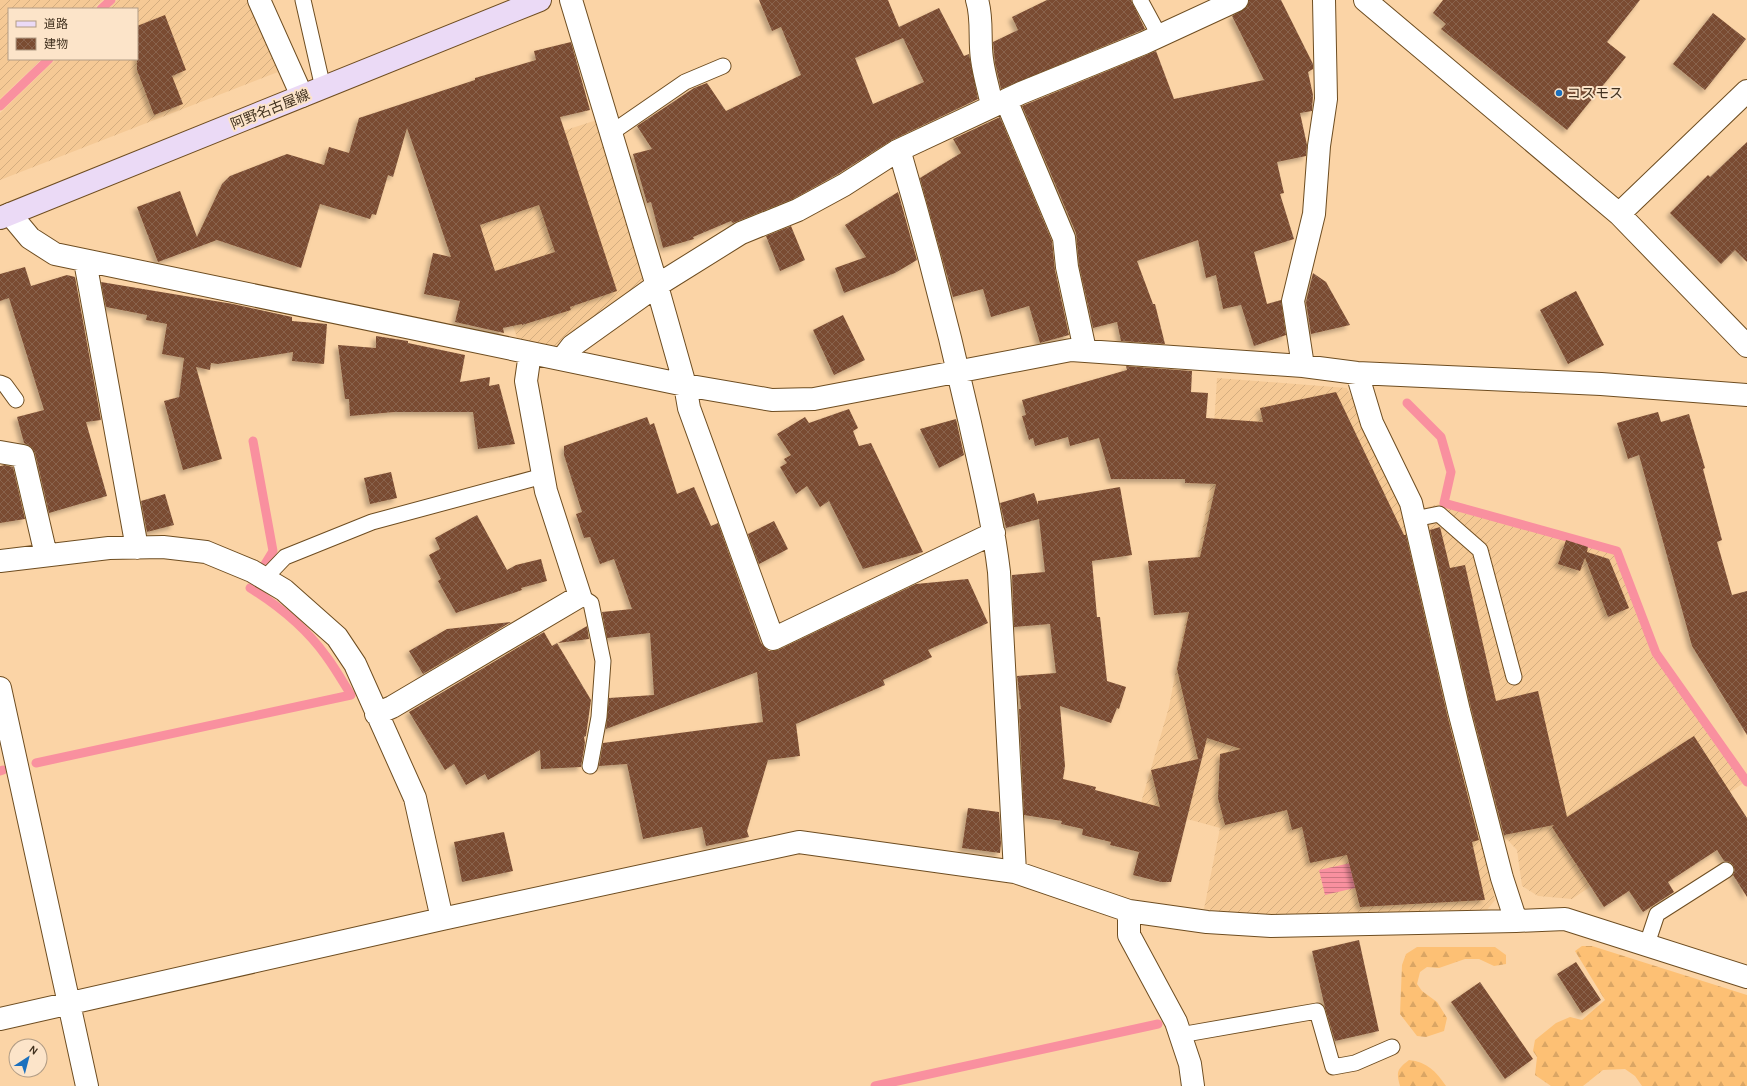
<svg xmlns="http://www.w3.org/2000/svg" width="1747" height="1086" viewBox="0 0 1747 1086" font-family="Karla,'Noto Sans JP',sans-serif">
  <defs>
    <pattern id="industrial-furrows" width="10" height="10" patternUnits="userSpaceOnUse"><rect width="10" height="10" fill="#f5c995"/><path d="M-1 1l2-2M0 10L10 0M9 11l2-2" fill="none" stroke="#d3ad80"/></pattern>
    <pattern id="forest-firs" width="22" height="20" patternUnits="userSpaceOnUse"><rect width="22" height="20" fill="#fdc074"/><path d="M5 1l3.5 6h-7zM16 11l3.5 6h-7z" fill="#daa564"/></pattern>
    <pattern id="water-rules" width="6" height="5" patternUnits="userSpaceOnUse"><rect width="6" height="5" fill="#f9909f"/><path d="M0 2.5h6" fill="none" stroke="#cb7681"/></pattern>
    <pattern id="building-cross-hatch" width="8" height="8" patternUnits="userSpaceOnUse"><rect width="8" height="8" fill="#7a4c31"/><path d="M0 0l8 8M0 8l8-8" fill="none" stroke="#89634d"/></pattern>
    <filter id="shadow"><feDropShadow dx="-3.5" dy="3.5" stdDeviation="2" flood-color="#0004"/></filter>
  </defs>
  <rect width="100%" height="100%" fill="#fbd4a6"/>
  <!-- industrial -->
  <path fill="url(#industrial-furrows)" d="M0 0H103L93 9H9V59H41L0 99Z
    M117 0H247L278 72 0 180V113L56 59H137V9H108Z
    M597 120 647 285 561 349 518 341 460 164Z
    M1217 378 1347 388 1403 505 1495 900 1487 910 1254 915 1204 909 1220 828 1140 806 1169 707 1210 489Z
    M1440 504 1616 552 1654 653 1745 782 1572 899 1538 896 1522 886 1517 850 1496 828 1423 508Z"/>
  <!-- forest -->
  <path fill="url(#forest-firs)" d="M1582 946H1592L1747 995V1086H1642L1635 1076 1625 1069 1603 1070 1583 1086H1551L1535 1075 1537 1057 1533 1051 1535 1040 1556 1023 1570 1017 1582 1020 1605 1000 1575 951Z
    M1417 947H1495L1506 955V964L1494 966 1479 959H1465L1439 968 1427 967 1420 972 1417 984 1422 991 1437 1002 1447 1018 1444 1031 1426 1037 1417 1036 1400 1014 1402 965 1406 954Z
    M1409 1060C1427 1062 1436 1071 1446 1086H1400C1396 1072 1397 1069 1409 1060Z"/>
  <!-- water -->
  <path fill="url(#water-rules)" d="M1387 855 1393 879 1325 895 1319 870Z"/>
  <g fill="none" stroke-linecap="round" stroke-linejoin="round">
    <!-- stream -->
    <path stroke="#f9909f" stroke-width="9" d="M101 9 111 0
      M0 106 49 59
      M1407 403 1441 437 1451 472 1444 503 1617 551 1656 653 1747 782
      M253 441 273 551 265 564
      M36 763 351 695C343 682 335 668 326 656 306 628 279 606 250 588
      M0 771 3 770
      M875 1086 1158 1024"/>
  </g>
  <!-- building -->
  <path fill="url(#building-cross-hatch)" fill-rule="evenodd" filter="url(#shadow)" d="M759 0H888L899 27 939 8 964 56 969 54 978 99 892 140 838 174 793 199 733 223 731 221 693 237 694 239 663 248 651 202 647 203 633 154 652 149 637 126 694 88 707 83 726 111 801 75 781 27 772 31ZM903 38 924 82 873 104 855 58Z
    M1047 0H1131L1145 29 1001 89 995 63 993 42 1018 30 1012 17Z
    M1249 0H1281L1313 64V69L1308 72 1313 95 1312 111 1300 113 1307 145 1306 156 1277 162 1284 193 1280 194 1294 239 1254 252 1267 304 1281 300 1286 335 1254 346 1241 305 1223 309 1216 275 1206 278 1198 240 1137 261 1153 304H1155L1165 344 1121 341 1117 322 1093 328 1079 265 1076 233 1022 106 1156 51 1174 99 1264 80 1232 16 1247 7Z
    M1443 0H1640L1607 42 1626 57 1567 130 1441 29 1446 24 1433 13Z
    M1713 13 1746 39 1705 90 1673 64Z
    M165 15 186 70 172 76 183 104 154 115 137 70V26Z
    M571 42 590 110 560 117 617 291 570 307 571 310 522 325V324L503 328 504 333 455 322 460 301 424 294 433 253 451 257 407 128 393 177 388 175 376 215 372 214 370 219 320 204 301 268 217 240 158 262 137 207 180 191 197 237 222 184 230 176 287 154 324 165 329 147 349 153 359 118 475 80V78L536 60 534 51ZM539 205 555 252 495 271 480 225Z
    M1000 117 1052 241 1055 270 1069 335 1040 343 1029 306 991 317 983 289 953 297 920 178 961 153 953 139Z
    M1747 142V262L1735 250 1721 264 1670 213 1708 175 1710 177Z
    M898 192 917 260 895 273 844 293 835 268 866 257 845 225Z
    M791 226 805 260 780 271 766 236Z
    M25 267 31 286 67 275 75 277 101 420 86 422 107 496 49 513 35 453 31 447 24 443 17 417 44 410 9 298 0 301V274Z
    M1313 273 1326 282 1350 325 1311 334 1306 302Z
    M101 282 233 304 292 317V321L327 324 324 364 292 361 293 352 218 364 211 363 210 370 196 367 222 459 183 470 164 401 179 397 184 358 162 354 167 324 146 320 147 315 106 307Z
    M1576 291 1604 345 1568 364 1540 310Z
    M843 315 865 360 834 375 813 330Z
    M376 336 408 341V343L465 355 460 382 490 377 489 386 499 384 515 444 478 449 473 412H394L350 416 349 399H345L338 345 376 348Z
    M1126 366 1192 371 1191 392 1208 393 1206 418 1263 422 1260 408 1336 392 1404 535H1406L1447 714 1479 840 1472 842 1485 900 1360 907 1347 855 1310 863 1302 827 1292 830 1287 810 1225 825 1218 798 1220 754 1241 749 1207 738 1171 882H1161L1133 875 1139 852 1110 845 1111 842 1082 835 1083 829 1061 824 1062 821 1024 815 1019 709H1021L1017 676 1056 673 1050 624 1014 627 1012 575 1045 572 1039 519 1006 528 1000 503 1034 493 1038 505V501L1120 487 1132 555 1092 561 1097 617H1100L1107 681 1126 687 1119 709 1117 708 1111 723 1060 706 1065 766 1063 779 1096 787 1095 790 1160 807 1151 770 1198 759 1177 669 1189 612 1154 615 1148 561 1200 557 1216 484 1185 483V479H1111L1099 438 1070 446 1068 437 1035 446 1033 438 1029 440 1022 416 1026 415 1022 400 1127 370Z
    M849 409 858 428 853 431 859 446 871 443 923 552 863 569 829 501 820 507 807 486 796 494 780 467 787 463 784 459 791 455 777 434 805 417 809 423Z
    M1658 412 1661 422 1689 414 1705 468 1703 469 1722 540 1717 542 1732 595 1747 591V735L1692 646 1639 455 1628 459 1617 423Z
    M647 417 650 425 654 423 677 494 694 487 711 526 718 523 761 643 769 651 778 650 916 584 968 579 988 623 928 650 932 657 883 680 885 685 796 724 800 756 768 760 747 831 749 837 706 846 702 827 643 839 627 764 599 766 603 743 763 722 757 672 606 729 609 698 654 695 650 633 607 638 602 612 632 609 614 559 600 564 590 537 584 538 576 514 582 512 564 455V446Z
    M956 419 964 455 939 468 920 429Z
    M5 465 13 467 25 519 0 523V466Z
    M391 472 397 498 370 504 364 478Z
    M165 494 174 525 147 532 141 501Z
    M477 515 507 570 516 565 541 559 547 581 521 588 522 590 456 613 438 581 441 579 429 555 440 549 435 538Z
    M774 521 788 549 759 564 748 534Z
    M1440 527 1450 568 1465 565 1496 701 1538 691 1567 817 1694 736 1747 818V897L1733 875 1735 870 1733 865 1730 862 1724 861 1717 850 1668 882 1674 892 1643 912 1629 891 1604 907 1552 827 1554 825 1504 835 1471 708 1430 530Z
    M1566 540 1588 547 1587 552 1609 559 1629 608 1608 617 1585 558 1580 571 1558 564Z
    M511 622 423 674 409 651 447 629Z
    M587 626 589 639 558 643Z
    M544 632 552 646 557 643 591 700 586 736 584 737 585 743 581 767 541 769 540 750 488 780 485 774 466 785 454 764 445 770 409 712Z
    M968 808 999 812 1001 843 1000 853 962 848Z
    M504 832 513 871 462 882 454 842Z
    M1359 940 1379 1031 1335 1041 1325 1008 1312 951Z
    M1576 962 1601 1000 1582 1013 1557 974Z
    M1480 982 1533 1059 1505 1079 1451 1002Z"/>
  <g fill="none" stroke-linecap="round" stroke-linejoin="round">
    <defs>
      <path id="service" d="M303 0 323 88
        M1140 0 1159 35
        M611 133 685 82 723 66
        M0 383 5 385 16 400
        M1415 519 1439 514 1480 550 1514 677
        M264 579 285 557 372 522 543 476
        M580 596 591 603 603 661 599 717 590 766
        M1647 944 1657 914 1726 870
        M1180 1035 1317 1011 1333 1067 1355 1063 1392 1047"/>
      <path id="minor" d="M259 0 302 96
        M571 0 655 279 685 385 689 408 773 639 994 533
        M977 0C983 19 979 40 982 59 984 75 989 90 992 106
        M1365 0 1619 214 1747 346
        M1006 100 1064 238 1067 267 1085 350
        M897 151 901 156C927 245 950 334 970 423 981 473 993 521 999 572L1015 872
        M10 214 30 238 55 254 685 385 772 400 814 399 1071 350 1303 366 1357 373 1601 384 1747 395
        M1619 214 1747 91
        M85 261 137 548
        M562 359 572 346 656 286 741 233 798 210 844 185 897 151 1021 93 1144 43 1237 0
        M1303 366 1293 301 1314 214 1319 146 1326 99 1324 0
        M0 452 23 456 46 555
        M0 561 109 548 163 547 206 552 252 571 284 590 337 637 355 664 415 798 442 919
        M0 688 87 1086
        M376 714 392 707 580 596 546 491 526 381 530 353
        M1516 921 1565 919 1747 977
        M0 1019 442 919 799 842 1015 872 1129 911
        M1193 1086 1190 1064 1176 1022 1129 935V911L1207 922 1271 926 1516 921 1502 878 1459 711 1411 503 1372 423 1357 373"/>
      <path id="secondary" d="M0 218 540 0"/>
    </defs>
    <!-- service casing -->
    <use href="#service" stroke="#6e4d21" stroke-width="17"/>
    <!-- minor casing -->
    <use href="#minor" stroke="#6e4d21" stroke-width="24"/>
    <!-- secondary casing -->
    <use href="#secondary" stroke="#6e4d21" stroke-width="24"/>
    <!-- service -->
    <use href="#service" stroke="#fff" stroke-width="15"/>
    <!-- minor -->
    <use href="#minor" stroke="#fff" stroke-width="22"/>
    <!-- secondary -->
    <use href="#secondary" stroke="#ebdaf6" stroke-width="22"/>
  </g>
  <!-- markers -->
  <circle fill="#1b70be" stroke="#fce4c9" stroke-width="1.5" cx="1559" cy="93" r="4"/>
  <g text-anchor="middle" stroke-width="4" stroke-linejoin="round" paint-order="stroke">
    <!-- poi labels -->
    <g font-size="14" fill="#41311f" stroke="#fce4c9" text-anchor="start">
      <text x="1567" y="98">コスモス</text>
    </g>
    <!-- street labels -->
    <g font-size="14" fill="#41311f" stroke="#fce4c9">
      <text transform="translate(270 109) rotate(-22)" y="5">阿野名古屋線</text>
    </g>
  </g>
  <!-- legend -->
  <rect x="8" y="8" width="130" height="52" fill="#fce4c9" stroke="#b19c85"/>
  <rect x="16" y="21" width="20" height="6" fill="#ebdaf6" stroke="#b19c85"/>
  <text x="44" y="28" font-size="12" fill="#41311f">道路</text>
  <rect x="16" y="38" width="20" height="12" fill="url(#building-cross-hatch)" stroke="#b19c85"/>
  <text x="44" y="48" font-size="12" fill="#41311f">建物</text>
  <!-- north arrow -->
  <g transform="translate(28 1058) rotate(36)"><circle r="19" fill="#fce4c9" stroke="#b19c85"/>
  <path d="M0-3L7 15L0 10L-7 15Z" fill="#1b70be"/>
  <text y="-6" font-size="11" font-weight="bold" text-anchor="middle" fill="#41311f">N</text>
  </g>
</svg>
